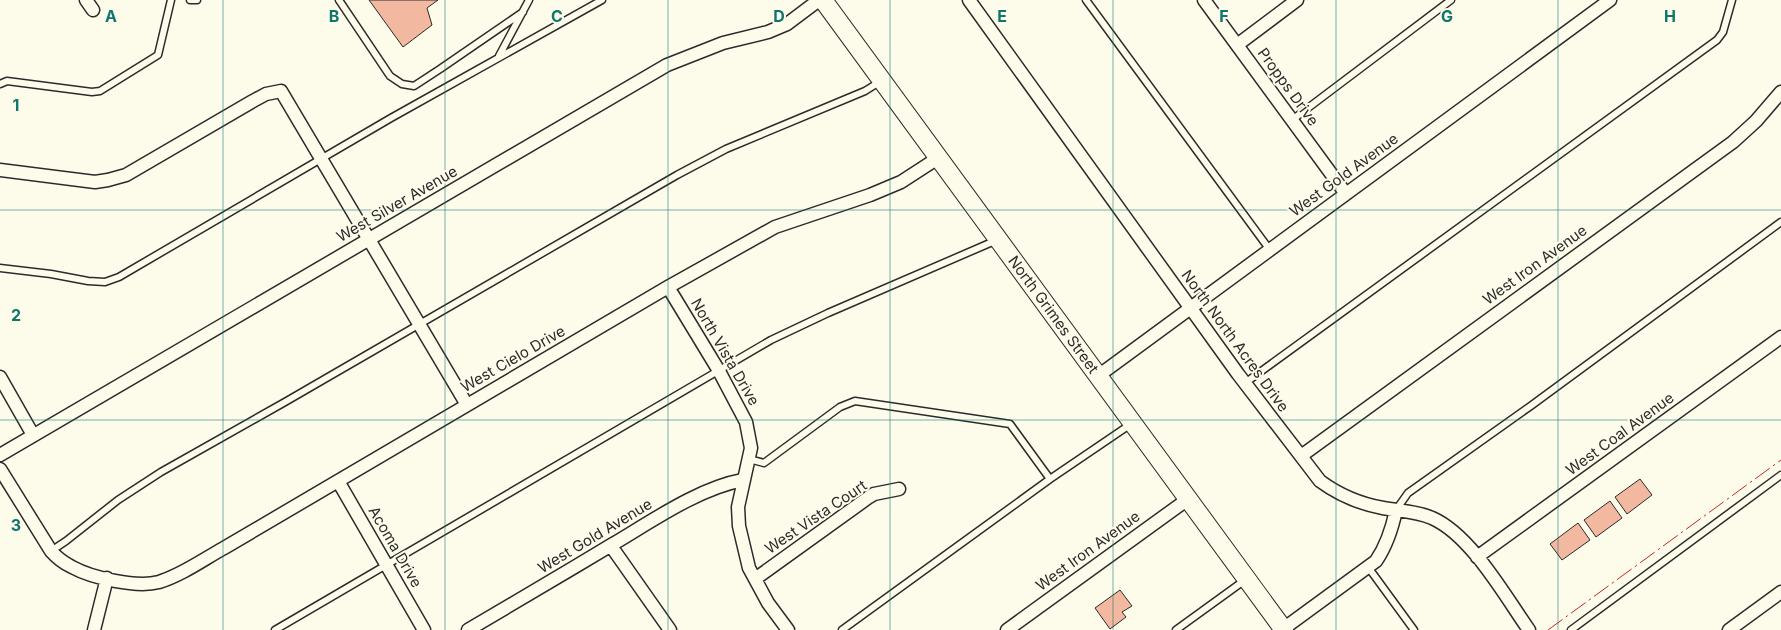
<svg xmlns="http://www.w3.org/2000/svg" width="1781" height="630" viewBox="0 0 1781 630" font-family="Inter,sans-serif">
  <rect width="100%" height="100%" fill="#fdfbea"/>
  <!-- building -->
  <path fill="#f2b8a0" stroke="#2b2b2b" d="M369 0H438L427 8 432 25 403 47Z
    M1640 479 1652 495 1627 514 1615 497Z
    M1610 501 1622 518 1596 537 1584 520Z
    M1578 523 1590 540 1562 560 1550 544Z
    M1120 590 1132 606 1122 612 1126 617 1110 629 1095 608Z"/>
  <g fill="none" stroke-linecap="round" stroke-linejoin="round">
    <defs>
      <path id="service" d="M190 0H197
        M339 0 390 76 402 84 414 86 440 69 523 12
        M1086 0 1270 250
        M499 56 529 0
        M0 84 7 81 92 92 100 91 158 55 171 0
        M1292 120 1451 0
        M0 268 51 274 88 281 105 282 119 277 391 118 602 0
        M1245 383 1717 40 1723 32 1732 0
        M749 459 764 463 840 407 855 401 1010 424 1050 479
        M1396 510 1408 493 1532 405 1781 222
        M51 551 66 541 118 500 161 472 285 402 677 175 726 149 865 91 881 81
        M1368 567 1414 630
        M275 630 771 340 828 313 997 240
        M842 630 1050 479 1131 424
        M1176 630 1245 580
        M1571 630 1781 475"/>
      <path id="minor" d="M86 0 93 10
        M969 0 1238 374 1320 481C1339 495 1361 504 1383 508 1399 511 1417 511 1432 518 1471 535 1505 596 1529 630
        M1204 0 1346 194
        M1237 45 1297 0
        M0 170 95 182 108 180 126 175 253 101 266 94 281 91 467 405
        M668 287 719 371 746 422 751 448 738 507 739 526 749 568 768 603 788 630
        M1098 376 1610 0
        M0 377 33 435
        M0 455 667 65 723 43 768 32 787 24 819 0
        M1301 456 1733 142 1756 121 1781 92
        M0 469 51 551C57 558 64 563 72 567 92 578 137 588 159 582 182 575 204 559 224 548L668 287 775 227 870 195 901 182 938 158
        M338 481 424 630
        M611 546 670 630
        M1477 557 1781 337
        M755 579 869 497 874 494 899 489
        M1283 629 1376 561C1387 545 1392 529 1396 510
        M94 630 107 578
        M468 630C517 601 565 573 613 544 652 521 699 488 743 480
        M1007 630 1188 499
        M1729 630 1781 592"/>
      <g id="secondary">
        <path id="s1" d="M823 0 1284 630"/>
      </g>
    </defs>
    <!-- service casing -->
    <use href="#service" stroke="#2b2b2b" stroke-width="9"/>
    <!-- minor casing -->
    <use href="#minor" stroke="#2b2b2b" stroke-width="15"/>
    <!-- secondary casing -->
    <use href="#secondary" stroke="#2b2b2b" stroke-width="20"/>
    <!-- service -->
    <use href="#service" stroke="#fdfbea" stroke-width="6"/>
    <!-- minor -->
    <use href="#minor" stroke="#fdfbea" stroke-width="12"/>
    <!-- secondary -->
    <use href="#secondary" stroke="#fdfbea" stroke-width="18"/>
    <!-- power -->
    <path stroke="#c62828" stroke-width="1" stroke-dasharray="18 4 2.5 4" stroke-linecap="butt" d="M1548 630 1781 460"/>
  </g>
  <!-- grid -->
  <path fill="none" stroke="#0f766e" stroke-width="1" stroke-opacity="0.55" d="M223 0V630M445 0V630M668 0V630M890 0V630M1113 0V630M1336 0V630M1558 0V630M0 210H1781M0 420H1781"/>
  <g text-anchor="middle" stroke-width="4" stroke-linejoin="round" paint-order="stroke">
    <!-- street labels -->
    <g font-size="15" fill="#2b2b2b" stroke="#fdfbea">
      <text transform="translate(1288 87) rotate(54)" y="5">Propps Drive</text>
      <text transform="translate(1344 175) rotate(-36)" y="5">West Gold Avenue</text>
      <text transform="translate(397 204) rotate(-30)" y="5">West Silver Avenue</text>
      <text transform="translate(1535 265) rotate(-36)" y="5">West Iron Avenue</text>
      <text dy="5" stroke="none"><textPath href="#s1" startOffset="390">North Grimes Street</textPath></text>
      <text transform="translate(1235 341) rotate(54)" y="5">North North Acres Drive</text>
      <text transform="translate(725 352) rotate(60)" y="5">North Vista Drive</text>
      <text transform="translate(513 359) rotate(-30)" y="5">West Cielo Drive</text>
      <text transform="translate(1620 434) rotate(-36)" y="5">West Coal Avenue</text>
      <text transform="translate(816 517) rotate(-34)" y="5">West Vista Court</text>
      <text transform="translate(595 536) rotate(-31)" y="5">West Gold Avenue</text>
      <text transform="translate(395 547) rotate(60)" y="5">Acoma Drive</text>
      <text transform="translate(1088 551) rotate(-36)" y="5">West Iron Avenue</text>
    </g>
  </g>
  <g font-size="16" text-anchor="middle" font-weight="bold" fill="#0f766e" stroke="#fdfbea" stroke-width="4" stroke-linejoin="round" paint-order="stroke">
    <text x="111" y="22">A</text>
    <text x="334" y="22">B</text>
    <text x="557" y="22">C</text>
    <text x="779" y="22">D</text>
    <text x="1002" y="22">E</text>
    <text x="1224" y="22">F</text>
    <text x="1447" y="22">G</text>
    <text x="1670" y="22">H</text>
    <text x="16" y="111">1</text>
    <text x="16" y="321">2</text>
    <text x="16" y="531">3</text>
  </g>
</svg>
